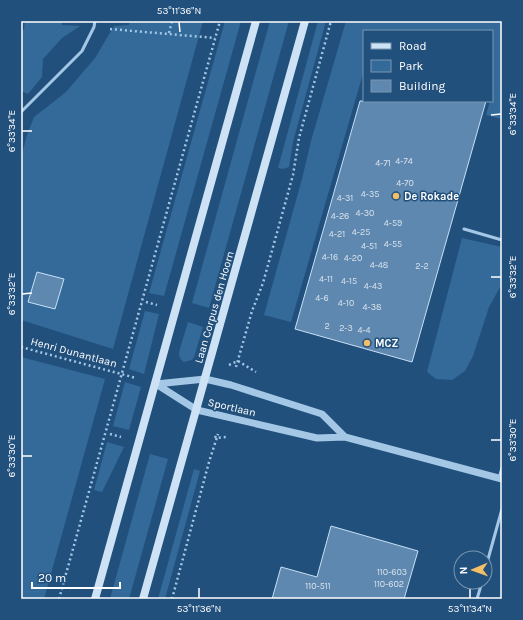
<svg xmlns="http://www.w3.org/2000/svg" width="523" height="620" viewBox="0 0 523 620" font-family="Karla,sans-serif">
  <rect width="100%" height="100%" fill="#21507c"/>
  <!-- green -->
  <path fill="#346a9a" d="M25 21H62V25L80 26 62 38 43 59 42 77 28 94 21 91V34L24 29Z
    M130 21H203L113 349 21 320V158L27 135 34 117 66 92 95 58 114 26 129 25Z
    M225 21H241L164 296 149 293Z
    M270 21H289L209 308 192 303Z
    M318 21H326L293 142 289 167 283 169 278 168Z
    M346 21H502V119L486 115 490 101H492L493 93 492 92V31H364V70L291 322 264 315 302 179 311 141Z
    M462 238 502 247V285L499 289 489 307 473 356 465 371 452 380 436 379 427 372Z
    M145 311 159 314 144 374 129 369Z
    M188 322 203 327 194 357 192 360 184 362C180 359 179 357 179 352Z
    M21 357 105 379 44 599H21Z
    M125 382 141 387 129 430 113 426Z
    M107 442 124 447 102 492 94 490Z
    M150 454 168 459 129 599H110Z
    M194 469 200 471 165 599H158Z"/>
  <!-- building -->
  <path fill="#5e88b0" stroke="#c8e0f5" d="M360 101H486L412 362 295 329Z
    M37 272 64 279 55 309 28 302Z
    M331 526 418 551 404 599H272L281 567 317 577Z"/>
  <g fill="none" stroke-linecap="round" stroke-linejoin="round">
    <!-- path -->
    <path stroke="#a4c7e6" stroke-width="2.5" stroke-dasharray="2 3" stroke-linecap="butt" d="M110 29 215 38
      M169 33 172 21
      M146 302 157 305
      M21 347 136 378
      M229 365 238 361 256 372
      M236 367 252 311 263 283 293 175 299 138 331 21
      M110 434 121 437
      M215 436 216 438 226 437
      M59 599C113 406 166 214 220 21
      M172 599 209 462 218 434"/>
    <!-- service -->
    <path stroke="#a4c7e6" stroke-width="3" d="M21 112 82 51 94 27 95 21
      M464 229 502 240
      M499 478 502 468
      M485 570 502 509
      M477 599 482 582"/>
    <!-- tertiary -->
    <path stroke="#a4c7e6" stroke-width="7" d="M156 384 197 410 317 438 345 437 502 479
      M156 384 205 379 231 385 322 414 345 437"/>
    <!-- secondary -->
    <path stroke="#cee2f5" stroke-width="8" d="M95 599 256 21
      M143 599 305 21"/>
  </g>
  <!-- ticks -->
  <path fill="none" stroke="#fff" stroke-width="1.5" d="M179 22 180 32M491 115 501 114M22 131H32M491 277H501M22 294 32 293M491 440H501M22 456H32M199 588V598M470 588V598"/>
  <!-- markers -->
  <g fill="#f2bf66" stroke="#21507c" stroke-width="1.5">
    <circle cx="396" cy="196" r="4"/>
    <circle cx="367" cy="343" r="4"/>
  </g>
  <g text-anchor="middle" stroke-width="3" stroke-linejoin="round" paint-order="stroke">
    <!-- number labels -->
    <g font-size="9" fill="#d7e1eb">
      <text x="404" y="164">4-74</text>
      <text x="383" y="166">4-71</text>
      <text x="405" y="186">4-70</text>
      <text x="370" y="197">4-35</text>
      <text x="345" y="201">4-31</text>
      <text x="365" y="216">4-30</text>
      <text x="340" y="219">4-26</text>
      <text x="393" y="226">4-59</text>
      <text x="361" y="235">4-25</text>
      <text x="337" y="237">4-21</text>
      <text x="393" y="247">4-55</text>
      <text x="369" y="249">4-51</text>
      <text x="330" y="260">4-16</text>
      <text x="353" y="261">4-20</text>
      <text x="379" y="268">4-48</text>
      <text x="422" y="269">2-2</text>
      <text x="326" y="282">4-11</text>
      <text x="349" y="284">4-15</text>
      <text x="373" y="289">4-43</text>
      <text x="322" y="301">4-6</text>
      <text x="346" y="306">4-10</text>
      <text x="372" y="310">4-38</text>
      <text x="327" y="329">2</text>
      <text x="346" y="331">2-3</text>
      <text x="364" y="333">4-4</text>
      <text x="392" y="575">110-603</text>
      <text x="389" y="587">110-602</text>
      <text x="318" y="589">110-511</text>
    </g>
    <!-- poi labels -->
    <g font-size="11" font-weight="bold" fill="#fff" stroke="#21507c" text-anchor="start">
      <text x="404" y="200">De Rokade</text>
      <text x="375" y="347">MCZ</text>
    </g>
    <!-- street labels -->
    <g font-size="11" fill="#fff" stroke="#21507c">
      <text transform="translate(214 307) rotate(-74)" y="4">Laan Corpus den Hoorn</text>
      <text transform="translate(74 352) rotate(15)" y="4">Henri Dunantlaan</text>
      <text transform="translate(232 407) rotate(13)" y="4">Sportlaan</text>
    </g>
  </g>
  <!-- border -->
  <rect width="523" height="620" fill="none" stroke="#21507c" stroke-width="44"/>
  <!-- legend -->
  <rect x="363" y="30" width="130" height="72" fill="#21507c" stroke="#7a96b0"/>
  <rect x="371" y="43" width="20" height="6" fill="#cee2f5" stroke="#7a96b0"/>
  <text x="399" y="50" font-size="12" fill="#ffffff">Road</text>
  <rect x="371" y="60" width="20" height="12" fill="#346a9a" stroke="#7a96b0"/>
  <text x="399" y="70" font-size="12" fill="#ffffff">Park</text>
  <rect x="371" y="80" width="20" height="12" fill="#5e88b0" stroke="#7a96b0"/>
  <text x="399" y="90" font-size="12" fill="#ffffff">Building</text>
  <!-- north arrow -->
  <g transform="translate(473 570) rotate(268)"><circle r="19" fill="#21507c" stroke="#7a96b0"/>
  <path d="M0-3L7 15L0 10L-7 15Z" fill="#f2bf66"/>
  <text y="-6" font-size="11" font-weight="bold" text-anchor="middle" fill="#ffffff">N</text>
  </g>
  <!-- scale -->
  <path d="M32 582v6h88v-6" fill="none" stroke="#ffffff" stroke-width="2"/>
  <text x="38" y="582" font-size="12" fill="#ffffff" stroke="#21507c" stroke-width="3" paint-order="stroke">20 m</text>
  <rect x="22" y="22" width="479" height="576" fill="none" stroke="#fff" stroke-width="1.5"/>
  <g font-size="10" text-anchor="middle" fill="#fff">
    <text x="179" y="14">53°11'36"N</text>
    <text transform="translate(512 114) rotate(-90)" y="4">6°33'34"E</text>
    <text transform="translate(11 131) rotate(-90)" y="4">6°33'34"E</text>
    <text transform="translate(512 277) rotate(-90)" y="4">6°33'32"E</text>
    <text transform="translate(11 294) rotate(-90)" y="4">6°33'32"E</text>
    <text transform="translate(512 440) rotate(-90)" y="4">6°33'30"E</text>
    <text transform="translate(11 456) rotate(-90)" y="4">6°33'30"E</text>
    <text x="199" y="612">53°11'36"N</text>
    <text x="470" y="612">53°11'34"N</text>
  </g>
</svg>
